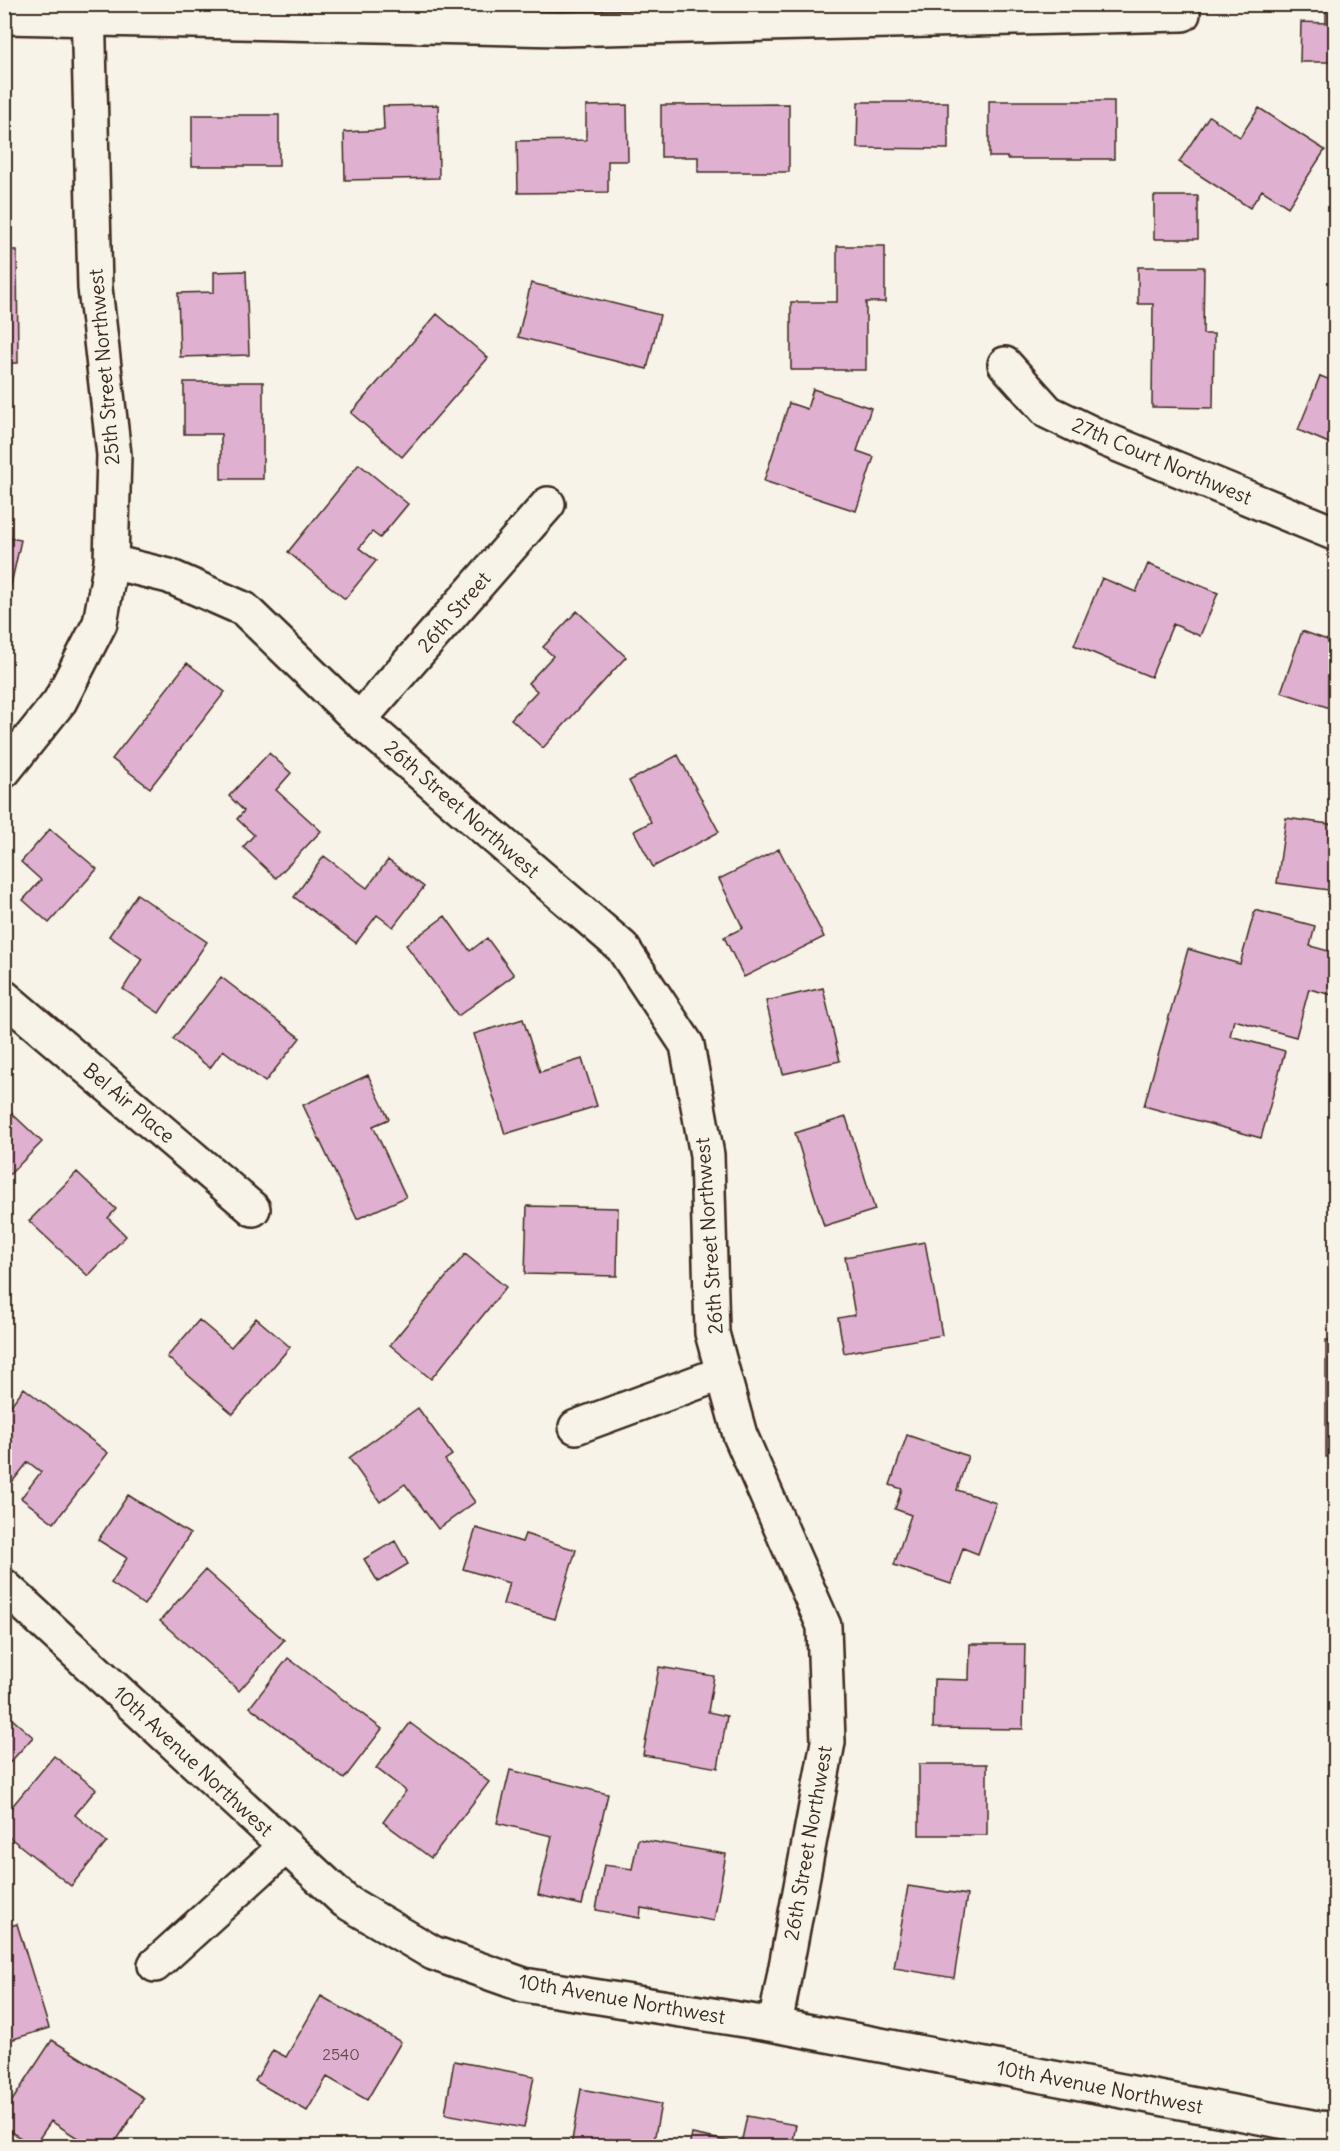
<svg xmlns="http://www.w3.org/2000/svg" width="1340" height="2151" viewBox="0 0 1340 2151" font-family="Delius,sans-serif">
  <rect width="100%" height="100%" fill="#f7f3e8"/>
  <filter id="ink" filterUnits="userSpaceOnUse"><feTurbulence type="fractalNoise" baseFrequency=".0167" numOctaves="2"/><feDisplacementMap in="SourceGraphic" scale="12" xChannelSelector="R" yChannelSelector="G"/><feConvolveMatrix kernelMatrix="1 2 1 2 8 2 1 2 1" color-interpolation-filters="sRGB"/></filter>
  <g filter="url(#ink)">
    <!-- building -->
    <path fill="#e0b0d0" stroke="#3b2a1e" stroke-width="1.5" d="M1326 4H1336V62H1300L1301 22 1326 23Z
      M989 101H1114V159H1007V157H989Z
      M858 102H948V149L857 148Z
      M789 104V172H698V157H661V105Z
      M438 105 439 178 345 180 344 132 384 130 383 106Z
      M627 105 628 161H608V192L518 193 517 141 586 140V106Z
      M1259 108 1325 150 1288 207 1262 190 1250 208 1179 162 1209 116 1240 137Z
      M192 115H279V166H192Z
      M1154 196H1198V239H1154Z
      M837 246H885V302H866V370H791V302H837Z
      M4 250H17L18 363H4Z
      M1138 267H1204L1203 334H1214L1213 408 1152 407 1153 304H1138Z
      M246 271 249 355 180 357 178 293 214 292V272Z
      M531 283 660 315 647 369 518 337Z
      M437 314 488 358 402 457 351 413Z
      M1320 376 1336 382V446L1298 430Z
      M184 382H263V479H221V434H184Z
      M813 389 871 408 857 451 874 457 856 511 764 481 789 403 807 409Z
      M359 464 408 504 380 538 372 532 359 548 376 561 345 599 288 552Z
      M4 537 21 540 4 616Z
      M1148 564 1218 593 1200 636 1173 624 1151 677 1074 645 1102 578 1136 592Z
      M577 611 626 657 543 748 511 719 537 691 528 683 553 656 543 647Z
      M1302 631 1336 643V710L1281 692Z
      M187 663 225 692 150 788 112 759Z
      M269 753 291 773 276 790 321 831 276 878 243 847 254 835 237 819 244 811 229 796Z
      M678 755 719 832 653 867 634 831 651 822 629 781Z
      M1286 818 1336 825V891L1277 883Z
      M50 829 97 869 49 923 23 900 41 880 21 862Z
      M779 849 824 937 744 977 724 937 743 928 719 879Z
      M324 856 367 888 388 860 424 887 393 927 377 915 356 943 294 897Z
      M137 894 207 942 159 1013 123 989 142 959 109 936Z
      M1255 910 1315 926 1310 946 1336 953V996L1309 989 1296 1037 1234 1020 1230 1036 1285 1051 1261 1138 1144 1106 1188 949 1240 964Z
      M445 916 470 951 487 938 514 975 458 1016 406 945Z
      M221 977 300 1038 265 1082 223 1050 210 1068 173 1039Z
      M823 988 840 1061 783 1074 766 1001Z
      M523 1019 540 1072 582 1059 597 1106 505 1134 474 1034Z
      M368 1075 389 1119 373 1126 406 1197 357 1219 303 1105Z
      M4 1106 42 1142 4 1180Z
      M846 1117 875 1210 824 1226 795 1133Z
      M77 1172 116 1209 108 1218 126 1236 88 1276 29 1221Z
      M527 1206 618 1208 617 1276 525 1274Z
      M1334 1233H1336V1305H1334Z
      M925 1242 942 1335 844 1353 838 1318 855 1315 845 1257Z
      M465 1254 506 1287 431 1379 390 1345Z
      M256 1318 290 1347 233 1414 167 1357 199 1320 231 1347Z
      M1326 1340H1336V1457H1326Z
      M24 1388 108 1453 54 1523 21 1498 41 1472 28 1462 9 1486 4 1482V1414Z
      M418 1408 452 1455 445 1460 475 1502 438 1529 405 1484 380 1502 349 1458Z
      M907 1435 968 1456 957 1490 996 1503 978 1554 963 1548 951 1584 894 1565 911 1515 895 1509 902 1489 890 1485Z
      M128 1495 190 1534 144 1605 111 1583 127 1558 98 1540Z
      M476 1528 522 1542 525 1534 576 1550 555 1619 503 1604 509 1583 463 1569Z
      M395 1541 408 1564 378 1582 364 1559Z
      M205 1570 284 1640 239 1691 160 1621Z
      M970 1644H1025L1023 1729 933 1728 934 1679 969 1680Z
      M288 1658 382 1729 344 1779 250 1707Z
      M659 1667 714 1676 708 1712 727 1716 718 1768 643 1755Z
      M4 1712 33 1737 4 1769Z
      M410 1723 489 1782 431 1858 383 1822 406 1791 376 1768Z
      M54 1756 96 1789 75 1815 107 1842 71 1886 4 1833V1816Z
      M919 1764H987V1835H919Z
      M510 1770 608 1794 582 1905 538 1895 552 1836 497 1823Z
      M638 1839 726 1854 714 1921 641 1908 640 1918 596 1910 604 1865 632 1869Z
      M908 1886 967 1895 954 1978 894 1968Z
      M17 1924 49 2028 4 2042V1928Z
      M321 1996 401 2042 367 2100 327 2077 307 2111 255 2081 273 2050 286 2057Z
      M52 2040 144 2098 113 2146H90L51 2121 34 2146 4 2128V2113Z
      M454 2061 534 2076 524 2128 445 2114Z
      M581 2089 661 2104 653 2146H571Z
      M747 2116 796 2125 792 2146H689L692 2134 741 2144Z"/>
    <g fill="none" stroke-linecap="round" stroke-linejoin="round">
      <defs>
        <path id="minor" d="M4 17 561 29 1183 14
          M1005 364 1048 412 1104 439 1336 534
          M111 562 169 576 244 609 359 720 622 947 687 1045 707 1155 712 1333 740 1435 824 1626 828 1742 775 2025
          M359 720 548 504
          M4 771 60 701 100 623 111 562 114 455 95 288 88 4
          M4 997 253 1209
          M576 1427 723 1373
          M4 1586 345 1901 433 1953 524 1985 775 2025 1317 2128 1336 2129
          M155 1965 286 1846"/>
      </defs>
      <!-- minor casing -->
      <use href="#minor" stroke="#3b2a1e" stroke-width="38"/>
      <!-- minor -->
      <use href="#minor" stroke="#f7f3e8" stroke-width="33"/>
    </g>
  </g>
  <g text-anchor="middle" stroke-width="4.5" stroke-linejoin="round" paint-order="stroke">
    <!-- number labels -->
    <g font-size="16" fill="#644c4a">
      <text x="341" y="2060">2540</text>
    </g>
    <!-- street labels -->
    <g font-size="20" fill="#3b2a1e" stroke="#f7f3e8">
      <text transform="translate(104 367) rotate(-95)" y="7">25th Street Northwest</text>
      <text transform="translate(1162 461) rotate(23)" y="7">27th Court Northwest</text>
      <text transform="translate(454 612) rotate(-49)" y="7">26th Street</text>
      <text transform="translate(462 809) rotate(41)" y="7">26th Street Northwest</text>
      <text transform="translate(129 1103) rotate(40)" y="7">Bel Air Place</text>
      <text transform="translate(709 1236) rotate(-94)" y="7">26th Street Northwest</text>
      <text transform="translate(193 1761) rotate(43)" y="7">10th Avenue Northwest</text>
      <text transform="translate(808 1843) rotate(-80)" y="7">26th Street Northwest</text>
      <text transform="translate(622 1999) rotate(10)" y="7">10th Avenue Northwest</text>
      <text transform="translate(1100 2087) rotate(11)" y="7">10th Avenue Northwest</text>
    </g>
  </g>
  <!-- margin -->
  <rect width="1340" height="2151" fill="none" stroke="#f7f3e8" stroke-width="24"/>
  <rect x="12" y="12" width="1316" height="2127" fill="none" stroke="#3b2a1e" stroke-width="2" filter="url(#ink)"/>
</svg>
